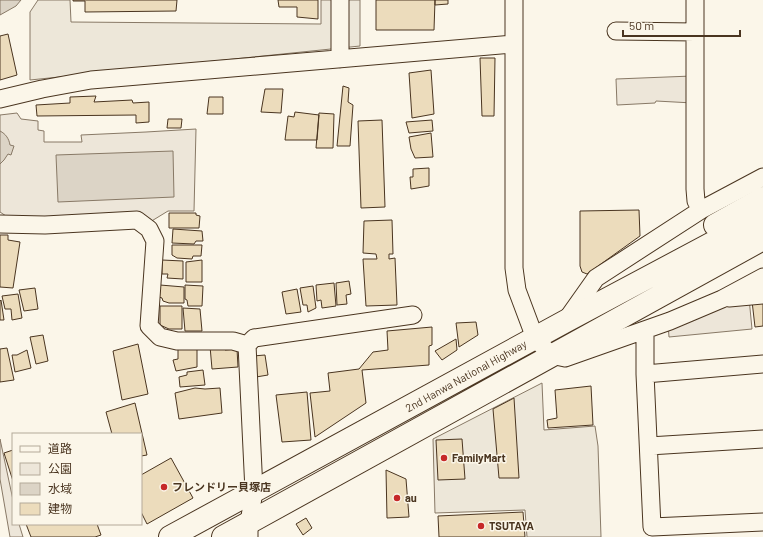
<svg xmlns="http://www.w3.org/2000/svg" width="763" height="537" viewBox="0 0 763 537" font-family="Barlow,'Noto Sans JP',sans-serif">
  <rect width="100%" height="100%" fill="#fbf6e9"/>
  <!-- green -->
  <path fill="#ede6d9" stroke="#887966" d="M692 76 693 103 656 101 655 103 617 105 616 79Z
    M17 113 21 119 38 121V130L44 131V142H82L81 135 146 132 196 129 194 211H168L150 222 9 218 0 212V115Z
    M749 298 752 329 669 337 668 324Z
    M0 439 13 500V524H19L23 537H10L0 479Z"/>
  <!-- parking -->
  <path fill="#ede7d9" stroke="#887966" d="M38 0H70L71 22 321 24V0H360V46L30 80V12Z
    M542 383 544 430 595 426 598 446 601 537H527L525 510 435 513 433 439Z"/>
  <!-- water -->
  <path fill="#dcd4c6" stroke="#887966" d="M0 0H21L16 6 0 15Z
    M0 131C6 134 9 139 10 145L14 146 11 155 8 154 4 160 0 164Z
    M173 151 174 197 58 202 56 155Z"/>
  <!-- building -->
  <path fill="#ecdcbc" stroke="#4a3520" d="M73 0H177L176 11 85 12V1H73Z
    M278 0H318V19L297 17V7H279Z
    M376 0H435L434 30H376Z
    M435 0H448V4L435 5Z
    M8 34 17 75 0 80V36Z
    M480 58H495L494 116H482Z
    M431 70 434 114 412 118 409 73Z
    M343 86 349 88 348 102 353 105 350 146H337Z
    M265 89H283L281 113 261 112Z
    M96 96 94 102 132 100 133 103 149 102V122L136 123V115L37 116 36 105 70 103V97Z
    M209 97H223V114H207Z
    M295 112 319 115 317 140H285L288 116 294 117Z
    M319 113 334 114 333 148H316Z
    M168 119H182L181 128H167Z
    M382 120 385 207 361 208 358 121Z
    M432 120 433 131 409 133 406 122Z
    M431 133 433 157 415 158 411 149 409 137Z
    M429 168V186L411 189 410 177H413V169Z
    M639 210 640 236 587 274 582 272 580 266V211Z
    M169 213H196V215L200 216 199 228H169Z
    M392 220 393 254H389V259L395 258 397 305 366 306 363 259H377L376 254 363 253 364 221Z
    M173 229 202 231 203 241H196L194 244 172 243Z
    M0 235H8V240L20 242 13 288 0 287Z
    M172 245H202L201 256H193L192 259 177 258 172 255Z
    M162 260 183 261V279L167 278 168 274H162Z
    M202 260V282H186V262Z
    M349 281 351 294 346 295 347 304 337 305 336 283Z
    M334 283 336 306 322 308 321 300 317 301 316 285Z
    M160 285 184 287V303H169L163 301 162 298 159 297Z
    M185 285 203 286 202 306H188L187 300 185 299Z
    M313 286 316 308 308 312 307 305H303L300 288Z
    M35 288 38 309 24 311 19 290Z
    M297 289 301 312 286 314 282 292Z
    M18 294 22 318 12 320 11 309H5L2 296Z
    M1 300 4 320H0V301Z
    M763 300V326L755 327 752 301Z
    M160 306H182V329H169L160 325Z
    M183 308 200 309 202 331H185Z
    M476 322 478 335 459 347 456 323Z
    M432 327V345L429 346V365L362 370 366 403 315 437 310 393 330 391 328 373 359 369 373 352 388 350 387 331Z
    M43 335 48 361 36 364 30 337Z
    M456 339 457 350 442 360 435 351Z
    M138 344 148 394 122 400 113 351Z
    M210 346H223L225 350 237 349 238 367 212 369Z
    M7 348 14 380 0 382V349Z
    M197 348V367L176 371 173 360 178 359V349Z
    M27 350 31 368 15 372 12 355H17Z
    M265 355 268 375 256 377 253 356Z
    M203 370 205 385 180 387 179 377 187 375V372Z
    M591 386 593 425 548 428 547 420 557 418 555 390Z
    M195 388 205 389 220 388 222 413 179 419 175 393Z
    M307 392 311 440 282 442 276 395Z
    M514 398 519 478H499L493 409Z
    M135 403 147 455 141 456V434H112L106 412Z
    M462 439 465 479 438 480 436 440Z
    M13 450V481L4 453Z
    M171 458 193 498 147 524 141 512V475Z
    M386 470 406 479 409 517 387 518Z
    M523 512 525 537H439L438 516Z
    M306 518 312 528 303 535 296 524Z
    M26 524H97L101 535 95 537H31Z"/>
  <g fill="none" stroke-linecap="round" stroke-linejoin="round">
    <defs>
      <path id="minor" d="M340 0V59
        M514 0V268L517 290 535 338 551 355 565 358 670 321 722 299 763 277
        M695 0V189L696 201 701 210
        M616 31 695 32
        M0 99 42 89 91 80 514 44
        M0 224 45 225 137 220 149 229 155 241 149 326 160 337 177 341H233L247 345
        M729 298 763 295
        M567 319 596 278 701 210 763 177
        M645 330V374L652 527 763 522
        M645 374 763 364
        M649 446 763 439
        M249 537V523L254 491 247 345 254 338 413 315"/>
      <path id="highway" d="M715 225 763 198
        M170 537 566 321 763 216
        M223 537 763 239"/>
    </defs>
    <!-- minor casing -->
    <use href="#minor" stroke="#4a3520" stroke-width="19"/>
    <!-- highway casing -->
    <use href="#highway" stroke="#4a3520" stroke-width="24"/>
    <!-- minor -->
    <use href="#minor" stroke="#fbf6e9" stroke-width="17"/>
    <!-- highway -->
    <use href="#highway" stroke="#fbf6e9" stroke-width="22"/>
  </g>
  <!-- markers -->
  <g fill="#c62828" stroke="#fbf6e9" stroke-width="1.5">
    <circle cx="444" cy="458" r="4"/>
    <circle cx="164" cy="487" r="4"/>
    <circle cx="397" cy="498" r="4"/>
    <circle cx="481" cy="526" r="4"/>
  </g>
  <g text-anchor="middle" stroke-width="3" stroke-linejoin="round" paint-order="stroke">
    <!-- street labels -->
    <g font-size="11" fill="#4a3520" stroke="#fbf6e9">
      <text transform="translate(466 376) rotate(-29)" y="4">2nd Hanwa National Highway</text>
    </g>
    <!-- poi labels -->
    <g font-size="11" font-weight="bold" fill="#4a3520" stroke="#fbf6e9" text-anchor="start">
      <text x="452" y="462">FamilyMart</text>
      <text x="172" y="491">フレンドリー貝塚店</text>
      <text x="405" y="502">au</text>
      <text x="489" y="530">TSUTAYA</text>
    </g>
  </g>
  <!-- legend -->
  <rect x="12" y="433" width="130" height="92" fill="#fbf6e9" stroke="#b4a999"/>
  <rect x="20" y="446" width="20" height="6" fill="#fbf6e9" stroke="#b4a999"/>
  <text x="48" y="453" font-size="12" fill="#4a3520">道路</text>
  <rect x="20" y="463" width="20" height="12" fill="#ede6d9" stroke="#b4a999"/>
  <text x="48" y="473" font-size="12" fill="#4a3520">公園</text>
  <rect x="20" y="483" width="20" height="12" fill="#dcd4c6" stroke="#b4a999"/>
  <text x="48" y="493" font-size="12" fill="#4a3520">水域</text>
  <rect x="20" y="503" width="20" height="12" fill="#ecdcbc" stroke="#b4a999"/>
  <text x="48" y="513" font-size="12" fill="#4a3520">建物</text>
  <!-- scale -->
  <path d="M623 30v6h117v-6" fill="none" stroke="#4a3520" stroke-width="2"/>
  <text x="629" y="30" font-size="12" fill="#4a3520" stroke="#fbf6e9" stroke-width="3" paint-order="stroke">50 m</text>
</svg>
